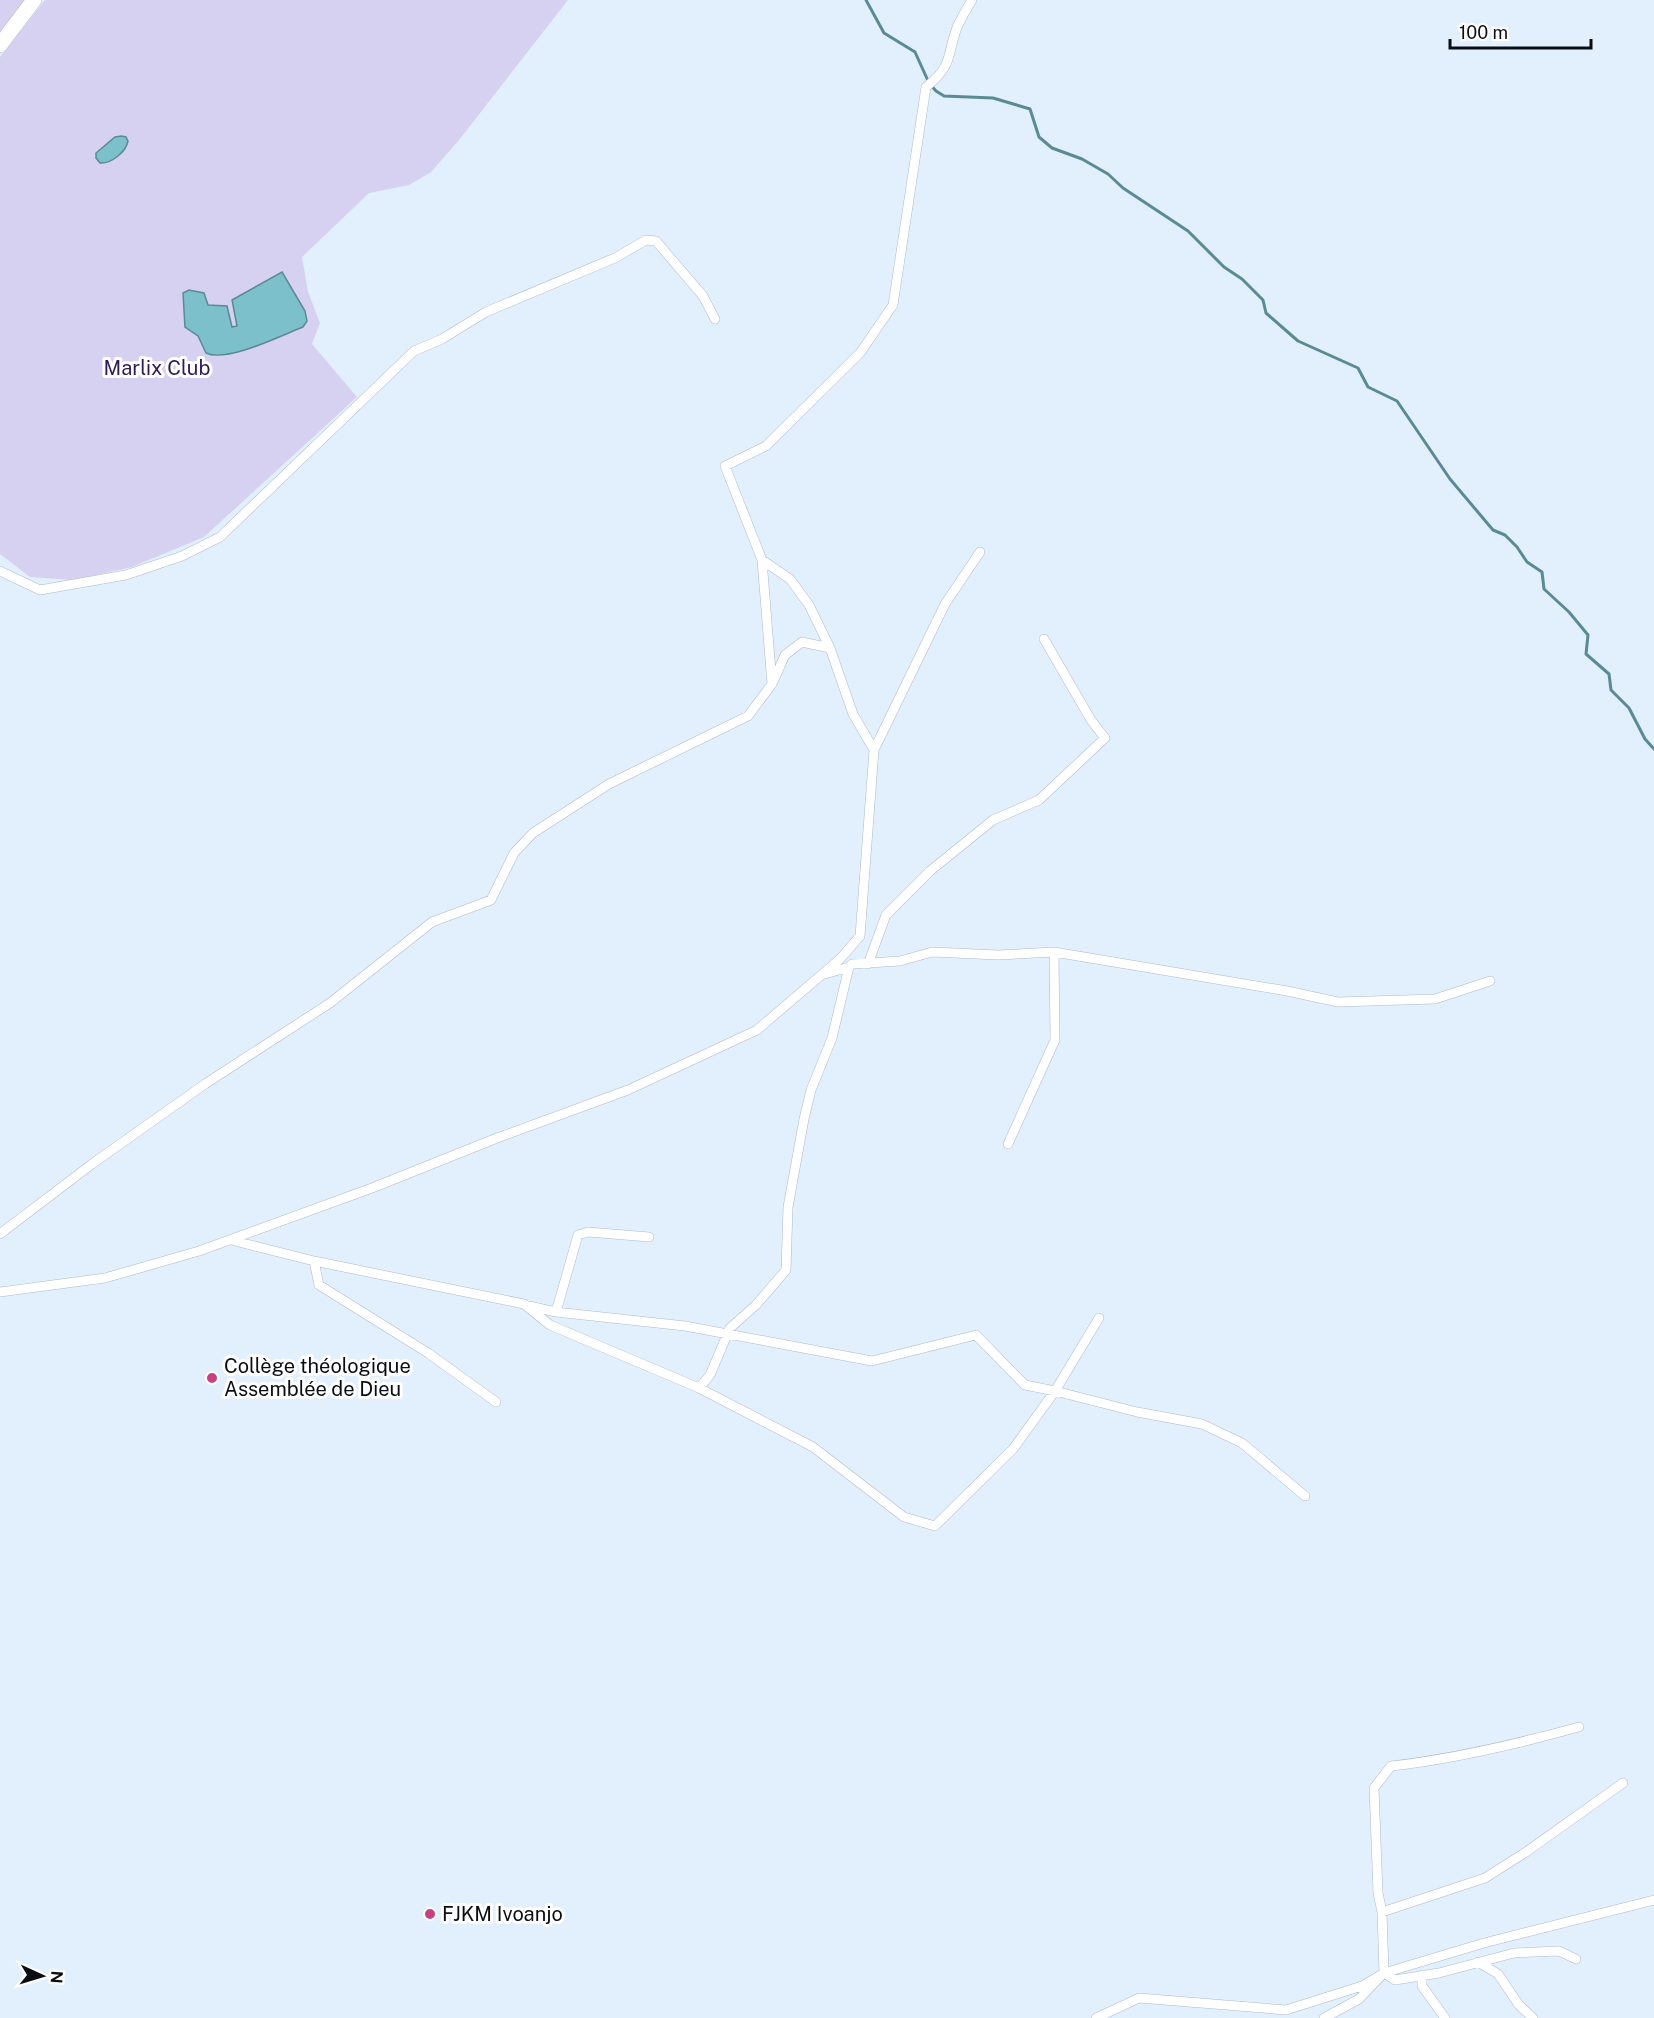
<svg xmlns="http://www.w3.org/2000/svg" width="1654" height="2018" viewBox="0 0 1654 2018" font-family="'Public Sans',sans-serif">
  <rect width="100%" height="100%" fill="#e2effd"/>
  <!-- green -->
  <path fill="#d6d1f1" d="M0 0H32L0 44Z
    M45 0H568L459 140 431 172 409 185 369 193 302 257 308 292 320 323 312 344 357 397 204 537 132 567 73 580 30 577 0 554V57Z"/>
  <!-- water -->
  <path fill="#7cc0cb" stroke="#5a8b94" stroke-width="1.5" d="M121 136 126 137 128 141C126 152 111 164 100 163L96 158V153L115 137Z
    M282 272 305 311 307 321 303 327C282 335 227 363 206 353L198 336 185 327 183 293 189 290 204 293 208 305 227 306 232 327 237 326 232 300Z"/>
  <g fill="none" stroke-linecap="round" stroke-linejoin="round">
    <!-- stream -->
    <path stroke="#5a8b94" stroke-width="3" d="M866 0 884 33 915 52 929 83 936 91 944 96 993 98 1030 109 1039 137 1052 148 1082 159 1108 174 1123 188 1188 231 1224 267 1242 279 1263 300 1266 313 1298 341 1358 368 1368 387 1397 401 1450 479 1493 530 1505 535 1517 547 1527 562 1542 572 1544 589 1569 612 1588 635 1586 654 1609 674 1611 690 1629 708 1645 739 1654 749"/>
    <defs>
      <path id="street" d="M762 560 790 579 809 605 830 648
        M0 571 40 590 126 575 182 556 220 537 414 351 442 339 486 312 617 257 646 240 656 241 703 296 715 319
        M874 750 945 604 980 552
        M868 964 886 915 930 871 993 820 1039 800 1105 738 1091 720 1044 639
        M825 974 849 967 852 964 900 961 932 952 998 955 1054 952 1287 991 1338 1002 1435 999 1490 981
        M1008 1144 1055 1040 1054 952
        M0 1234 92 1164 205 1084 330 1003 432 922 491 900 514 853 533 833 609 784 748 716 772 684 762 560 725 466 766 446 860 353 893 305 926 87C955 64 946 54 958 25 962 17 967 8 972 0
        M231 1240 314 1261 524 1304 550 1325 699 1388 813 1447 904 1517 935 1526 1013 1449 1055 1391 1099 1318
        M314 1261 319 1285 428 1353 496 1402
        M0 1292 105 1278 199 1251 372 1188 497 1138 628 1090 757 1030 840 959 860 936 874 750 853 714 830 648 802 642 785 655 773 682
        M529 1306 556 1312 685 1326 872 1361 976 1335 1025 1385 1055 1391 1137 1412 1202 1424 1242 1443 1305 1496
        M556 1312 578 1235 588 1232 649 1237
        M699 1388 710 1375 730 1328 756 1305 786 1270 788 1207 804 1119 811 1090 832 1038 849 967
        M1382 1912 1485 1878 1526 1852 1623 1783
        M1478 1962 1498 1974 1519 2005 1533 2018
        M1384 1973 1395 1980 1439 1973 1514 1953 1559 1951 1576 1959
        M1422 1975V1986L1445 2018
        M1096 2018 1139 1998 1286 2010 1362 1986 1384 1973 1484 1943 1654 1900
        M1324 2018 1359 1999 1384 1973 1382 1912 1378 1893 1374 1788 1391 1766C1454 1759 1517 1744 1579 1727"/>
      <path id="primary" d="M0 45 34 0"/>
    </defs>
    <!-- street casing -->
    <use href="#street" stroke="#aebbc8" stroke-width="10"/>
    <!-- primary casing -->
    <use href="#primary" stroke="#aebbc8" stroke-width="16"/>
    <!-- street -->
    <use href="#street" stroke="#fff" stroke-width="9"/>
    <!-- primary -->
    <use href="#primary" stroke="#fff" stroke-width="15"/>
  </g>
  <!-- markers -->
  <g fill="#c74181" stroke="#fff" stroke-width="2">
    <circle cx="212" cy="1378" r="6"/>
    <circle cx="430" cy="1914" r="6"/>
  </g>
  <g text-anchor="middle" stroke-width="6" stroke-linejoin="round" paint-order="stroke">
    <!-- park labels -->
    <g font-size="20" fill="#2c1b55" stroke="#fff">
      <text x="157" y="375">Marlix Club</text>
    </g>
    <!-- poi labels -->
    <g font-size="20" fill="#0a0e12" stroke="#fff" text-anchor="start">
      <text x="224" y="1373">Collège théologique<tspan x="224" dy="23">Assemblée de Dieu</tspan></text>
      <text x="442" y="1921">FJKM Ivoanjo</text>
    </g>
  </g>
  <!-- north arrow -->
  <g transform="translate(42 1976) rotate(94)" stroke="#ffffff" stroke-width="4.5" paint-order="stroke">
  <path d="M0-4.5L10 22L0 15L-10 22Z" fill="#0a0e12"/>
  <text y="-9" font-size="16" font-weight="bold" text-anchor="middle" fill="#0a0e12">N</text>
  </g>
  <!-- scale -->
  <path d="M1450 39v9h141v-9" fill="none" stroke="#0a0e12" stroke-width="3"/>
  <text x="1459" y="39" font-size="18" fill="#0a0e12" stroke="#ffffff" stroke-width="4.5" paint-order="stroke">100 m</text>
</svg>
